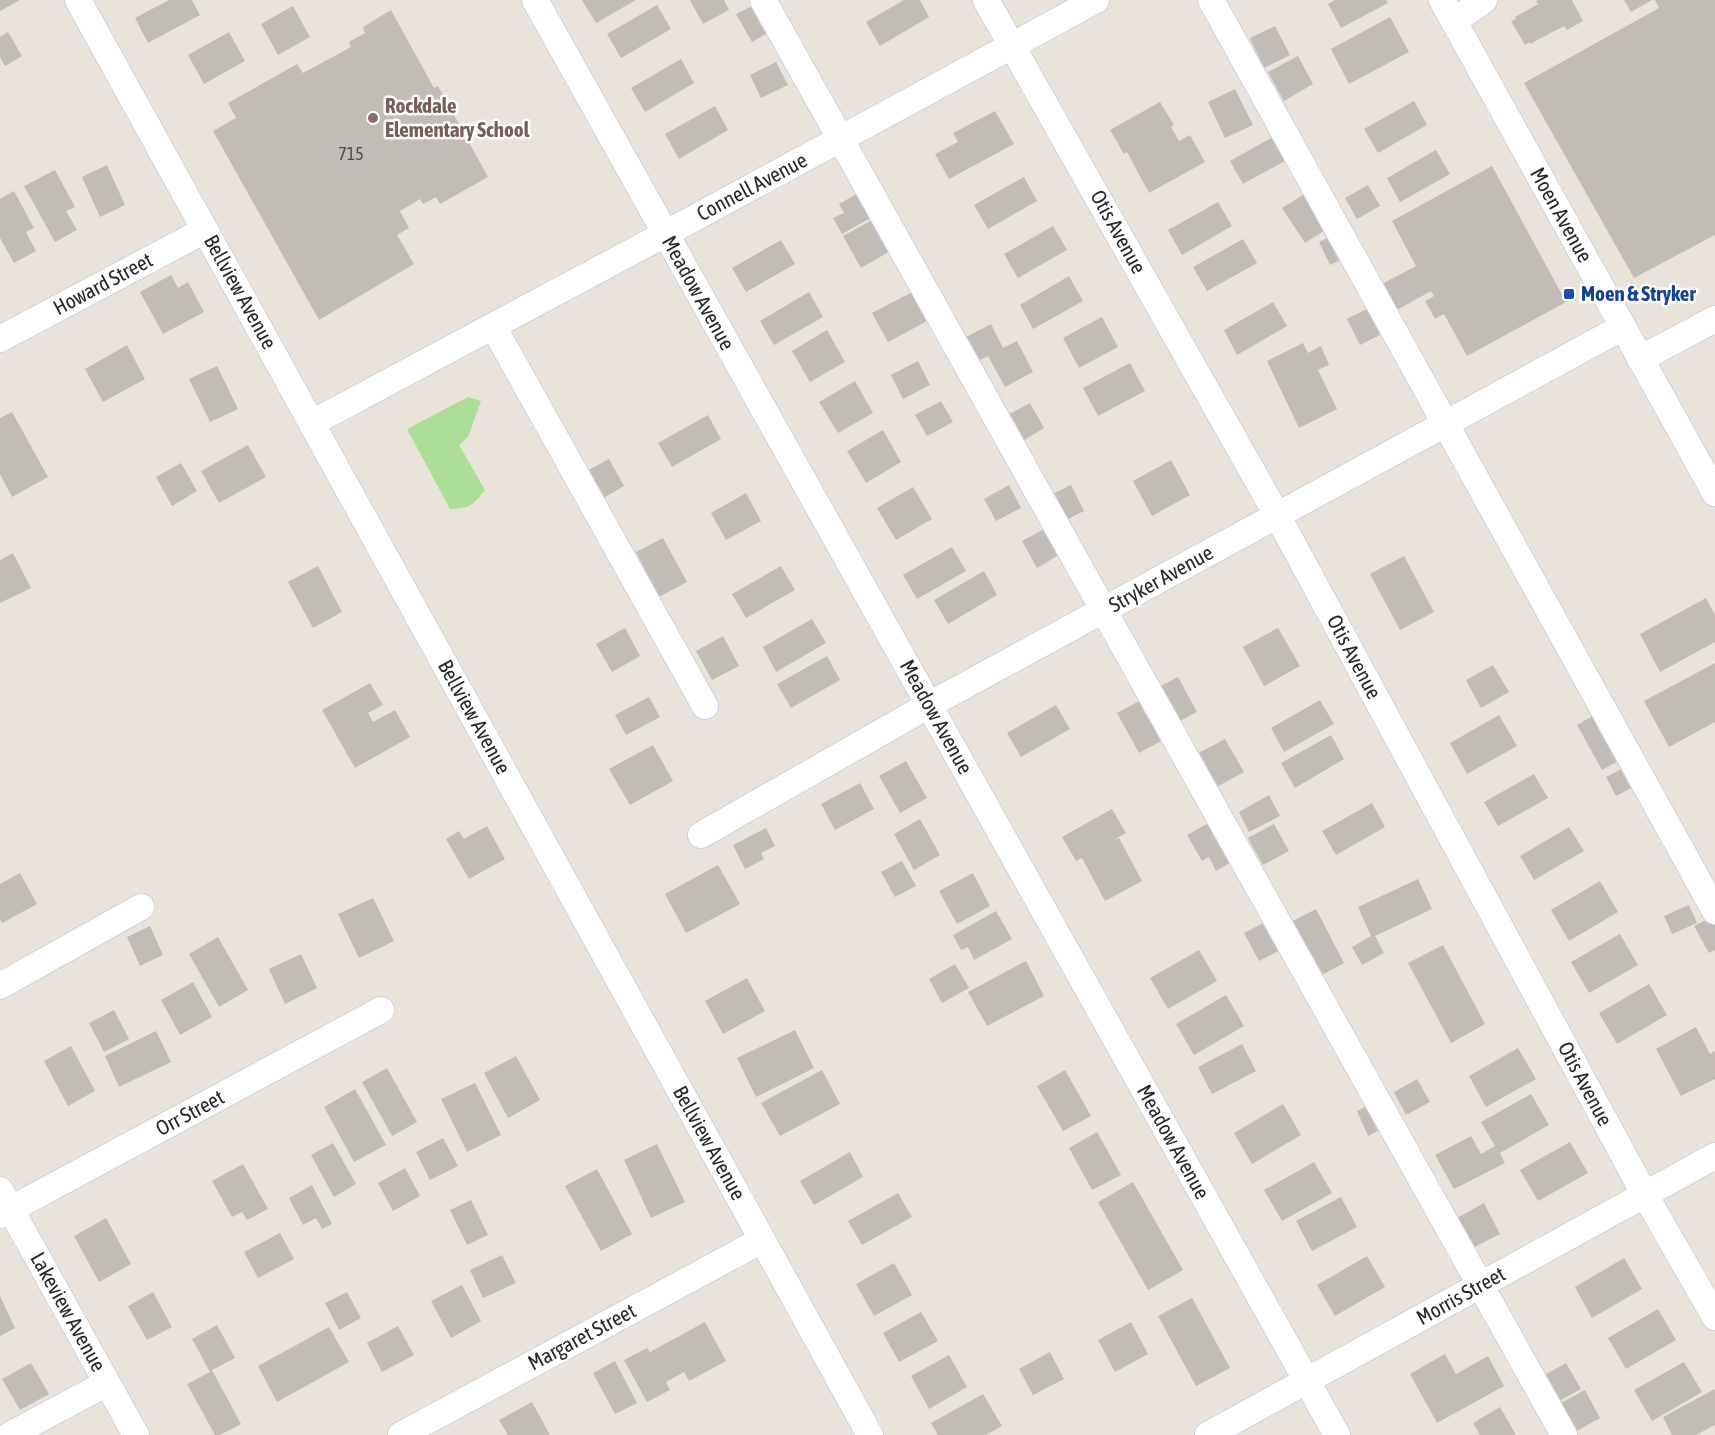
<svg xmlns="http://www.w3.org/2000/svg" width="1715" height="1435" viewBox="0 0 1715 1435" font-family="'Asap Condensed',sans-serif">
  <rect width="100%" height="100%" fill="#e9e3d9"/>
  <!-- green -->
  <path fill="#adde97" d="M468 397 481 401 468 437 459 445 485 490C472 506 471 508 450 509L407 429Z"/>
  <!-- building -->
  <path fill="#c1bdb6" d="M0 0H20L0 11Z
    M169 0H192L200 15 148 43 135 18Z
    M582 0H636L596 23Z
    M690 0H724L729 10 703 24Z
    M904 0H920L929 17 880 46 866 22Z
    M1335 0H1386L1388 3 1341 28 1328 4Z
    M1538 0H1572L1583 21 1567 30 1564 26 1530 44 1529 42 1525 45 1511 21 1516 19 1515 17 1538 4 1536 1Z
    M1624 0H1652L1631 12Z
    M1655 0H1715V235L1634 278 1524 83 1659 8Z
    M756 4 771 31 752 42 736 14Z
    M657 5 671 29 621 58 607 34Z
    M293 6 310 37 278 55 261 24Z
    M391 10 434 88 438 86 488 177 440 204 436 197 423 204 420 199 400 211 409 228 397 235 414 264 319 320 213 131 236 118 228 103 297 64 303 73 351 47 349 42 365 33 363 27Z
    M1390 17 1409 52 1349 84 1331 49Z
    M1275 26 1290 55 1264 68 1250 38Z
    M8 32 22 56 5 66 0 57V37Z
    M229 32 245 61 204 84 188 55Z
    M1298 56 1313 84 1284 101 1268 72Z
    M681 59 694 83 645 112 631 88Z
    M776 62 788 85 761 98 750 75Z
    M1235 89 1253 125 1225 138 1208 102Z
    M1414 101 1427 125 1378 153 1364 129Z
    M1160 102 1174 125 1171 127 1179 141 1190 135 1205 162 1149 193 1127 152 1124 154 1110 130Z
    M715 106 728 130 679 159 665 134Z
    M995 111 1014 144 949 179 935 154 958 142 953 133Z
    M1282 132 1294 156 1243 184 1230 161Z
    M1436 150 1450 174 1400 202 1387 178Z
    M107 165 125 205 100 217 82 177Z
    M1492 166 1566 302 1467 356 1444 314 1435 319 1425 301 1434 296 1431 291 1397 310 1382 284 1416 266 1392 221Z
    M55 170 75 207 66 211 77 230 55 242 24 186Z
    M1024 177 1037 201 988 229 974 205Z
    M1368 185 1380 206 1357 219 1345 198Z
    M14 191 34 228 26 232 36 251 14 263 0 238V199Z
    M862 191 876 215 842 234 833 218 844 213 839 204Z
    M1308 192 1330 227 1305 243 1282 208Z
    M1218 202 1232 226 1182 255 1168 230Z
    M874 219 892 250 861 268 843 236Z
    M1053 226 1067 250 1018 278 1004 254Z
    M1335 234 1347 257 1330 265 1319 242Z
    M1243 239 1257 263 1207 291 1193 267Z
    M781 240 795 264 746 292 732 268Z
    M171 275 178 288 188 282 204 312 163 334 140 292Z
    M1069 276 1083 301 1033 329 1020 305Z
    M916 290 931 319 888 342 872 313Z
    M809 292 823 317 774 345 760 321Z
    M1273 302 1287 326 1237 355 1224 330Z
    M1371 307 1384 333 1360 345 1347 319Z
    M1102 317 1118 347 1079 368 1063 338Z
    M991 324 1003 348 1017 341 1033 372 1005 387 988 356 974 363 962 339Z
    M827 330 845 362 810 382 792 351Z
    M1303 343 1308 353 1321 346 1329 365 1318 370 1337 409 1299 428 1267 361Z
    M127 345 145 379 103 402 85 369Z
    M918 361 930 385 903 399 891 375Z
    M1130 363 1145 391 1098 416 1083 388Z
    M217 366 238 409 210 422 189 379Z
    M855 381 873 413 838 433 819 402Z
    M941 401 953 422 927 436 915 415Z
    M1030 403 1044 428 1021 442 1006 416Z
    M12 412 48 477 12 497 0 474V418Z
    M708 415 721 439 672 467 658 443Z
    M883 430 901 462 866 483 847 451Z
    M248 445 266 477 219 503 201 471Z
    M609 459 624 486 600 500 585 472Z
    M1171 460 1190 495 1152 516 1133 481Z
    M181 463 197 491 172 506 156 477Z
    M1009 485 1021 508 996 521 984 499Z
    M1071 485 1084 511 1066 520 1053 494Z
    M913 487 932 519 896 540 877 508Z
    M746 493 761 521 726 540 711 513Z
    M1046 528 1060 554 1037 568 1022 541Z
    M663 538 687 582 659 597 636 552Z
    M952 547 966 571 917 599 903 575Z
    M13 553 31 588 0 603V560Z
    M1404 556 1434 612 1400 630 1370 574Z
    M318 566 342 612 313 628 288 582Z
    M781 566 795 590 746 618 732 594Z
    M984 571 997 595 948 624 934 600Z
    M1706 598 1715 615V642L1660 672 1640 634Z
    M812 619 826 643 776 672 763 647Z
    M625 628 640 656 612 672 596 644Z
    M1278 628 1300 666 1264 686 1243 647Z
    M723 636 739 666 712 680 696 651Z
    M827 656 840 680 791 708 777 684Z
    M1715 663V722L1669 747 1644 701Z
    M1493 665 1509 692 1481 708 1466 680Z
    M1178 677 1197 712 1176 723 1157 688Z
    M370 683 383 705 368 713 373 722 395 710 410 737 355 768 322 710Z
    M649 697 660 717 626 735 615 715Z
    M1145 698 1167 738 1139 753 1117 713Z
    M1320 700 1334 724 1284 752 1271 728Z
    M1056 705 1070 729 1021 757 1007 733Z
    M1601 711 1627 756 1602 770 1577 725Z
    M1499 715 1517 746 1467 774 1450 743Z
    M1331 735 1344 759 1295 788 1281 763Z
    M1225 739 1244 772 1213 789 1195 755Z
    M653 745 673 781 630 805 609 769Z
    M906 761 927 798 900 813 879 776Z
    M1631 764 1641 783 1616 796 1606 777Z
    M1534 774 1548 798 1498 826 1484 802Z
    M860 783 874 809 835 830 821 804Z
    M1269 795 1280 816 1249 832 1239 812Z
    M1372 803 1385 827 1336 855 1322 831Z
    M1112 809 1126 833 1112 841 1119 838 1142 881 1105 901 1082 858 1076 861 1062 837Z
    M920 819 940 855 914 870 894 834Z
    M1212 821 1235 860 1216 871 1209 857 1202 861 1187 835Z
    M1274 824 1289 851 1263 865 1248 838Z
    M487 826 505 859 469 879 446 839 459 831 464 839Z
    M1569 827 1584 851 1534 880 1520 856Z
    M766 828 775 846 761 853 764 859 745 869 733 845Z
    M902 861 916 886 895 897 881 872Z
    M718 865 740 904 686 933 665 894Z
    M20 873 37 904 2 923 0 919V884Z
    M973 873 990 906 957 924 939 891Z
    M1418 879 1432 909 1375 936 1384 953 1362 965 1352 947 1371 936 1358 907Z
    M1600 881 1618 912 1569 941 1551 910Z
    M373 898 394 941 359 958 338 914Z
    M1689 905 1697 923 1672 934 1664 916Z
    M1316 909 1344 963 1318 977 1289 923Z
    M996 911 1012 939 974 960 968 947 961 950 953 935Z
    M1715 915V950L1709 953 1694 926Z
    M1271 919 1286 947 1259 961 1244 933Z
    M150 926 163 955 140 966 127 937Z
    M1620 934 1638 965 1589 993 1571 962Z
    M218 937 248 990 219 1007 189 954Z
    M1443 945 1485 1024 1451 1043 1408 963Z
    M1199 950 1217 981 1168 1009 1150 978Z
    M301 954 317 988 285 1004 269 969Z
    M1026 961 1044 996 987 1026 968 992Z
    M955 964 969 988 942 1003 929 979Z
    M747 978 765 1011 723 1034 705 1001Z
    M193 982 212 1017 180 1035 161 1000Z
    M1649 984 1667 1015 1617 1044 1599 1013Z
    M1226 995 1244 1026 1194 1055 1176 1024Z
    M114 1010 129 1039 104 1052 89 1023Z
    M1696 1027 1710 1054 1715 1051V1079L1681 1096 1656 1049Z
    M795 1030 814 1068 756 1097 737 1058Z
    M156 1031 171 1062 119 1087 105 1056Z
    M1242 1044 1256 1071 1212 1094 1198 1067Z
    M71 1046 95 1091 68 1106 44 1061Z
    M1518 1048 1536 1079 1486 1107 1469 1076Z
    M516 1056 540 1100 508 1118 484 1073Z
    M387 1068 417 1122 392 1136 362 1082Z
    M822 1070 840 1104 780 1136 761 1103Z
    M1065 1070 1091 1116 1063 1131 1037 1086Z
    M1417 1079 1430 1102 1406 1115 1394 1092Z
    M475 1083 501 1135 467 1152 441 1099Z
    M355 1089 386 1145 354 1162 324 1107Z
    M1531 1094 1549 1125 1500 1153 1505 1163 1454 1189 1435 1155 1471 1136 1481 1154 1495 1146 1481 1122Z
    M1283 1104 1301 1135 1252 1164 1234 1133Z
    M1371 1104 1383 1128 1368 1136 1357 1111Z
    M1097 1132 1121 1175 1092 1190 1069 1148Z
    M443 1138 458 1166 430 1180 416 1152Z
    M1570 1142 1588 1173 1538 1201 1520 1170Z
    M333 1143 356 1184 334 1197 311 1155Z
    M657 1144 685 1202 651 1218 624 1160Z
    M850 1152 863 1177 814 1205 800 1181Z
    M1314 1162 1332 1193 1282 1221 1264 1190Z
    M243 1164 268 1209 247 1220 242 1212 232 1217 212 1181Z
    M405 1168 420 1196 393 1211 378 1183Z
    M597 1169 632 1234 601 1251 565 1186Z
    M1133 1182 1183 1270 1148 1290 1098 1202Z
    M312 1185 332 1224 322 1229 316 1218 303 1225 289 1198Z
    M898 1193 912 1217 862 1245 848 1221Z
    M1341 1197 1357 1227 1312 1251 1296 1221Z
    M471 1200 488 1235 467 1245 450 1210Z
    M1484 1203 1500 1234 1471 1249 1455 1219Z
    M106 1218 131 1264 99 1282 74 1236Z
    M280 1233 294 1259 258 1278 244 1252Z
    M502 1255 516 1283 483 1298 470 1270Z
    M1367 1256 1385 1287 1335 1316 1317 1285Z
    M1624 1258 1642 1289 1592 1318 1575 1287Z
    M894 1263 912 1295 874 1316 856 1284Z
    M462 1285 481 1321 451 1338 431 1301Z
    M153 1292 172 1327 147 1340 128 1306Z
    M347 1292 361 1318 339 1330 325 1303Z
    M0 1296 15 1328 0 1336Z
    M1192 1298 1230 1368 1196 1386 1158 1316Z
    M1658 1309 1676 1340 1626 1369 1608 1338Z
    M921 1312 938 1341 899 1362 883 1333Z
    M705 1322 726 1361 689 1381 684 1372 666 1382 670 1390 647 1402 624 1360 647 1348 650 1352Z
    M1131 1322 1148 1354 1115 1372 1098 1340Z
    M217 1325 235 1358 212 1370 241 1424 220 1435H215L187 1384 210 1372 192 1339Z
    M398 1326 414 1355 382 1372 367 1343Z
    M329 1327 349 1362 277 1402 258 1366Z
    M1050 1352 1064 1379 1033 1395 1019 1369Z
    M1445 1354 1456 1374 1488 1356 1504 1386 1437 1423 1410 1374Z
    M949 1355 967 1387 929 1409 911 1376Z
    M615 1361 637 1403 615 1414 593 1373Z
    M1684 1362 1702 1392 1652 1421 1634 1390Z
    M31 1363 49 1394 20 1410 2 1379Z
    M1566 1363 1581 1389 1557 1402 1543 1376Z
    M1715 1389V1425L1696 1435H1672L1663 1417Z
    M1585 1390 1600 1418 1575 1432 1559 1404Z
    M983 1394 1002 1426 986 1435H938L931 1423Z
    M532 1402 550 1435H508L499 1420Z
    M1500 1407 1516 1435H1480L1473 1423Z"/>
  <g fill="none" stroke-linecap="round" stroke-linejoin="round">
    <defs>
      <path id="minor" d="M78 0 870 1435
        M535 0 1337 1435
        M763 0 1564 1435
        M986 0 1277 515 1645 1195 1715 1317
        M1211 0 1715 911
        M1442 0 1715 493
        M1454 21 1484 0
        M493 326 705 706
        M0 339 205 230
        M1640 359 1715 319
        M312 423 665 234 1096 0
        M701 835 929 705 1623 327
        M0 986 141 907
        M0 1190 136 1435
        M0 1215 381 1010
        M10 1435 107 1383
        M401 1435 762 1240
        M1208 1435 1715 1156"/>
    </defs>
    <!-- minor casing -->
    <use href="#minor" stroke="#ced1e0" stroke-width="28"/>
    <!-- minor -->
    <use href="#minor" stroke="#fff" stroke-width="26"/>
  </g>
  <!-- markers -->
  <circle fill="#8d6e63" stroke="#fff" stroke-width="2" cx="373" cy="118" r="6"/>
  <rect fill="#1a4fb4" stroke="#fff" stroke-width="2" x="1563" y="288" width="12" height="12" rx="3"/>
  <g text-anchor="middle" stroke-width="5" stroke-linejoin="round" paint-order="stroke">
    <!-- number labels -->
    <g font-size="18" fill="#4e4c4b">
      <text x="351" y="160">715</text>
    </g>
    <!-- education labels -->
    <g font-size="21" font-weight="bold" fill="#785e54" stroke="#fff" text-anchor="start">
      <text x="385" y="113">Rockdale<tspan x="385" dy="24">Elementary School</tspan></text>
    </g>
    <!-- street labels -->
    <g font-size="21" fill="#272727" stroke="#fff">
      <text transform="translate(752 187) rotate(-28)" y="7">Connell Avenue</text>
      <text transform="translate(1561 215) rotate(61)" y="7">Moen Avenue</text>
      <text transform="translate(1118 232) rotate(61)" y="7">Otis Avenue</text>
      <text transform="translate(103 284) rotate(-28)" y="7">Howard Street</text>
      <text transform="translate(240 292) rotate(61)" y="7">Bellview Avenue</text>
      <text transform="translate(698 293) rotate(61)" y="7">Meadow Avenue</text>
      <text transform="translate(1161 579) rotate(-29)" y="7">Stryker Avenue</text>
      <text transform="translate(1354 657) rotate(62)" y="7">Otis Avenue</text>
      <text transform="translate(474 717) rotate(61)" y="7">Bellview Avenue</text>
      <text transform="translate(936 717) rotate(61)" y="7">Meadow Avenue</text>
      <text transform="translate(1585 1084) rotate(62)" y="7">Otis Avenue</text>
      <text transform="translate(190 1113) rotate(-28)" y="7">Orr Street</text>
      <text transform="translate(1173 1142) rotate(61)" y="7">Meadow Avenue</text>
      <text transform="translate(709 1143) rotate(61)" y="7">Bellview Avenue</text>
      <text transform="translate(1461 1296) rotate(-29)" y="7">Morris Street</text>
      <text transform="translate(68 1312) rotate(61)" y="7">Lakeview Avenue</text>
      <text transform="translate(582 1337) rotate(-28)" y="7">Margaret Street</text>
    </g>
    <!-- transit labels -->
    <g font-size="21" font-weight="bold" fill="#164399" stroke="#fff" text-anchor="start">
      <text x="1581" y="301">Moen &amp; Stryker</text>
    </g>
  </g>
</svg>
